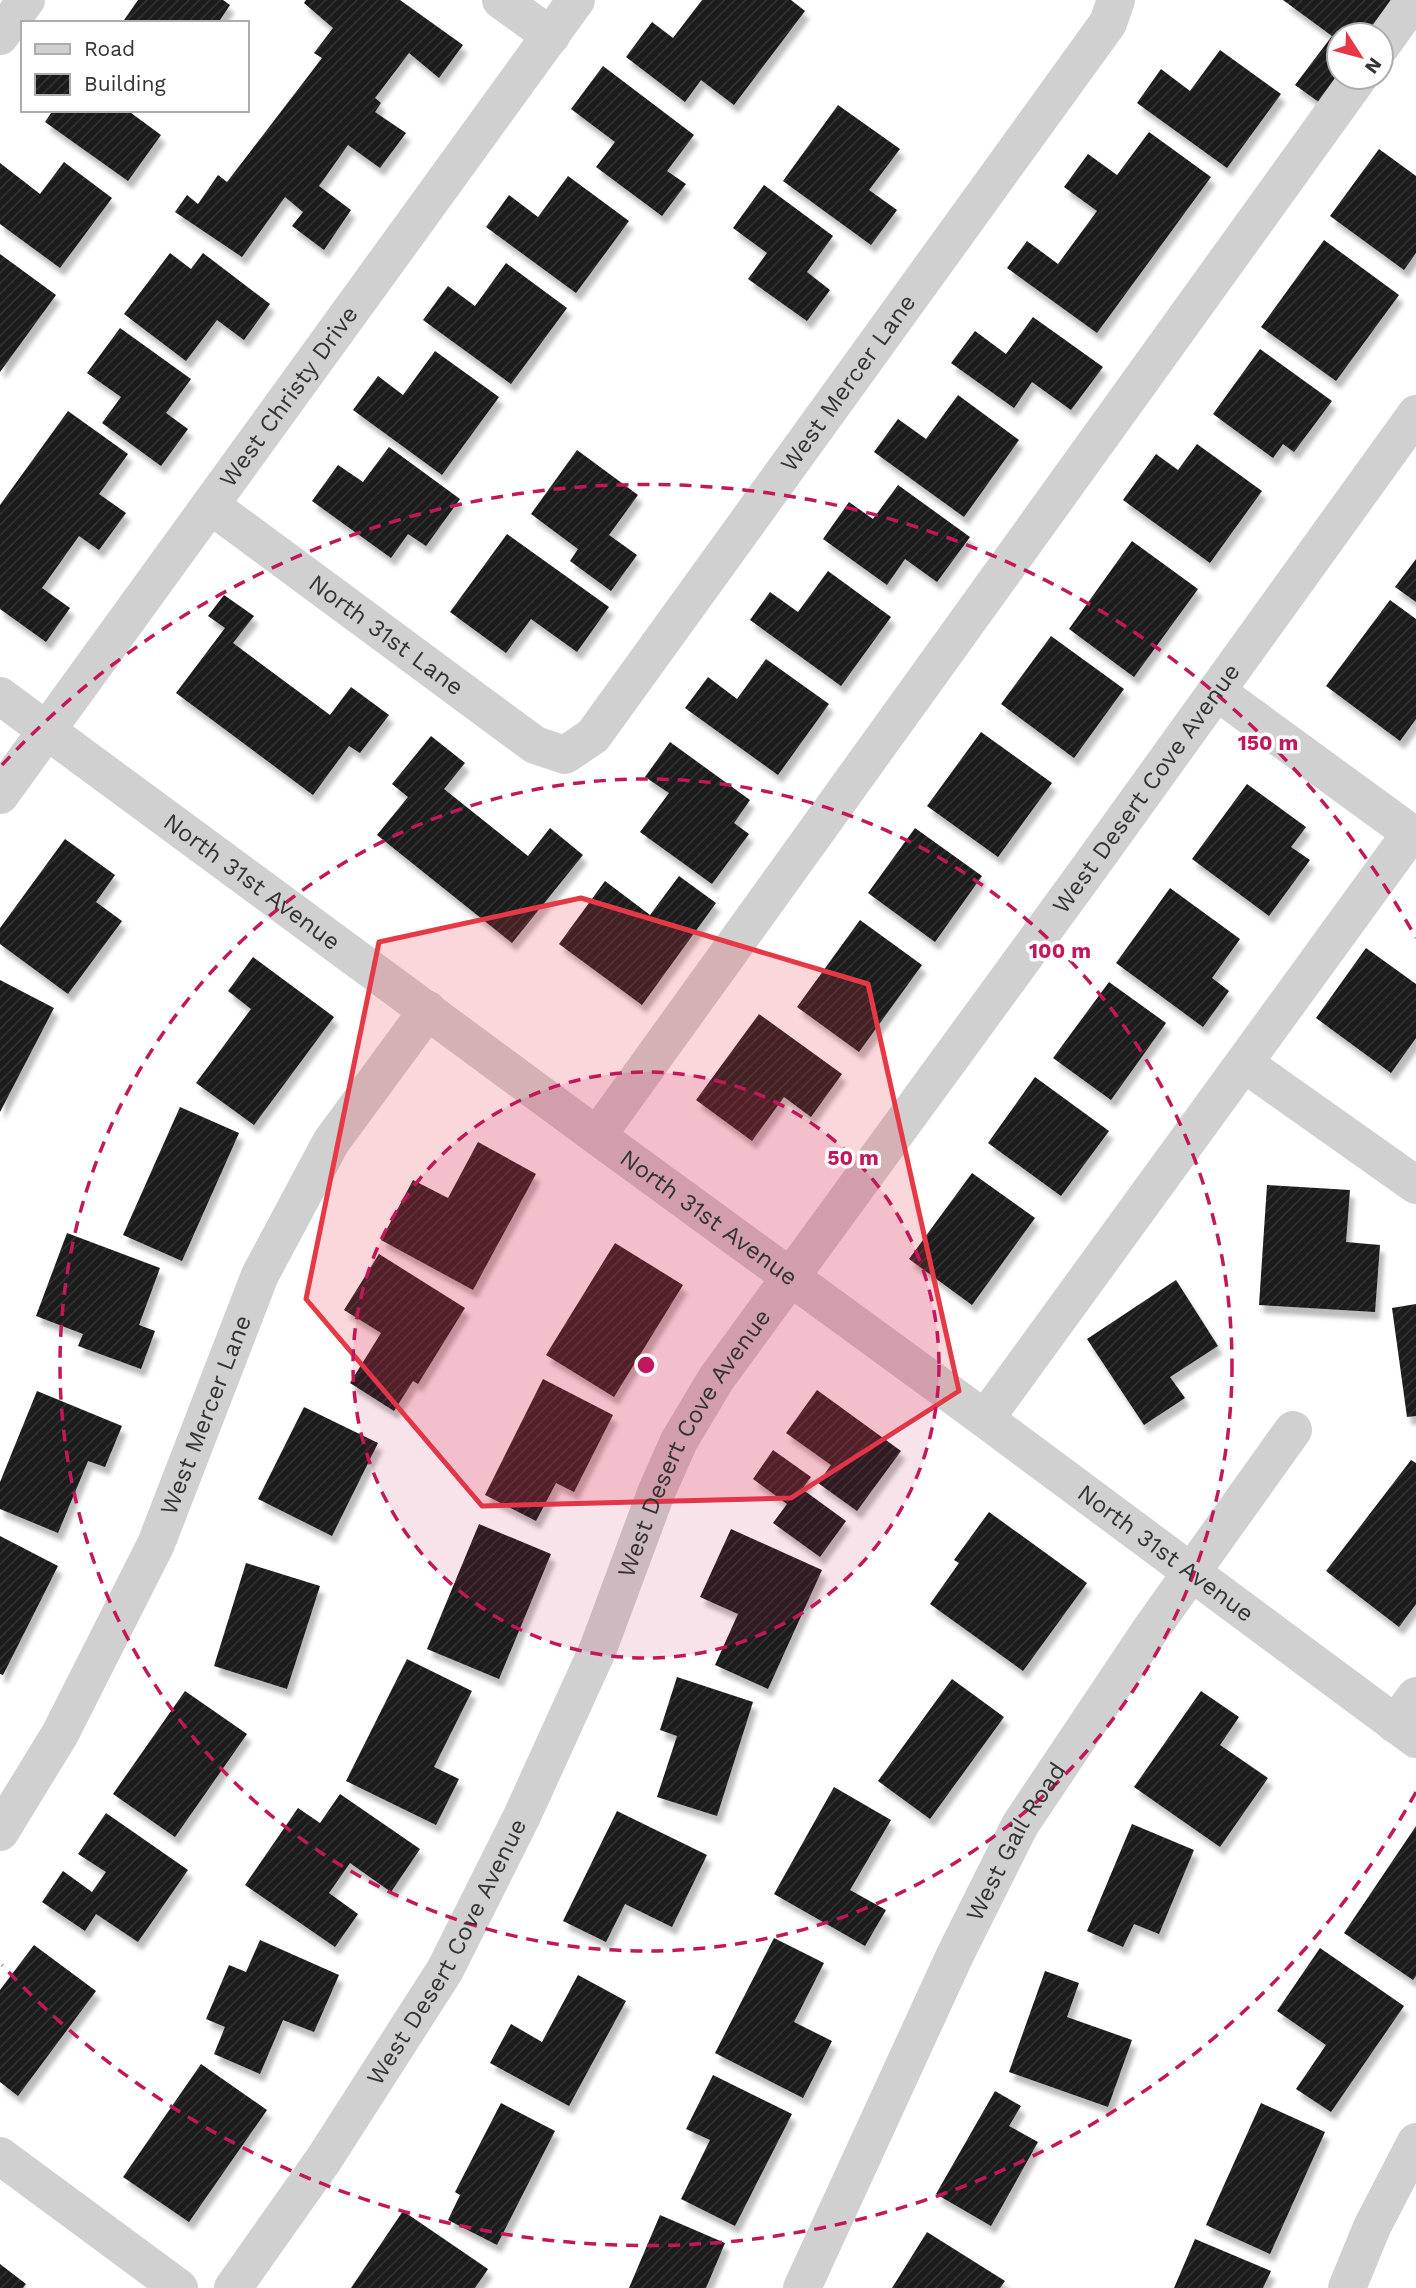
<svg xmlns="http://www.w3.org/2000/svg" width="1416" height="2288" viewBox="0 0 1416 2288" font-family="'Work Sans',sans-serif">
  <defs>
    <pattern id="building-hatch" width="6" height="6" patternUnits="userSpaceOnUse" patternTransform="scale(1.75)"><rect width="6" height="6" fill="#1a1a1a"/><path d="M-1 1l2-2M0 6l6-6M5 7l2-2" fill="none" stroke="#333"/></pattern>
    <filter id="shadow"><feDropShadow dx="4.5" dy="8" stdDeviation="2" flood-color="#0004"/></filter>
  </defs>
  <rect width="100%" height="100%" fill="#fff"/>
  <!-- building -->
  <path fill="url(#building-hatch)" filter="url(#shadow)" d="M138 0H223L230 5 218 23H122Z
    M306 0H400L463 45 439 78 409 53 375 98 381 103 375 112 406 133 380 168 348 145 319 186 351 210 324 250 292 226 303 212 285 197 242 257 175 212 187 195 198 204 218 175 227 182 322 58 314 53 333 28 304 3Z
    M702 0H791L805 11 734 105 701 80 685 102 626 57 652 22 673 38Z
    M1283 0H1400L1374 35H1339V77L1323 105 1295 85 1332 36Z
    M1220 50 1281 94 1227 168 1137 103 1161 69 1190 91Z
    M603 66 694 135 667 171 686 184 662 216 596 167 615 142 571 109Z
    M838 105 900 149 869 190 897 210 871 245 783 181Z
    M53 110H127L161 135 128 181 45 122Z
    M1149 132 1211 177 1097 333 1007 268 1027 241 1058 264 1097 211 1064 187 1088 154 1117 175Z
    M1379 149 1416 176V253L1404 270 1330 216Z
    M64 162 112 198 60 268 0 224V163L40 194Z
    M568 176 629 221 576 293 486 227 509 195 538 217Z
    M764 185 833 236 807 272 830 290 807 321 748 279 767 253 733 228Z
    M1324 240 1399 295 1336 381 1261 327Z
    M170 253 191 269 203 253 270 304 244 340 217 320 186 361 124 314Z
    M0 254 56 295 0 372Z
    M506 263 567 308 511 384 423 320 448 286 475 306Z
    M1033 317 1103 367 1071 410 1032 382 1014 408 951 363 975 331 1006 354Z
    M120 328 191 379 166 413 188 429 161 466 102 423 121 397 87 373Z
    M1260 349 1332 401 1294 452 1283 444 1273 458 1213 414Z
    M435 351 499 397 442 475 353 410 378 376 403 395Z
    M958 395 1019 440 964 517 874 452 898 419 926 439Z
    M68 411 128 454 99 494 126 513 99 550 79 536 42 588 70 608 46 642 0 609V505Z
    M1197 444 1262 491 1210 563 1123 500 1156 454 1178 470Z
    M389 447 460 499 426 546 408 534 391 558 312 501 338 465 363 482Z
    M577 450 638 495 609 535 637 555 611 591 570 561 578 549 531 514Z
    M898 485 970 537 937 582 905 559 887 585 823 539 849 502 873 519Z
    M507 534 609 607 577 652 531 619 506 653 450 612Z
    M1132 541 1198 589 1134 677 1069 629Z
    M1416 559V602L1395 587Z
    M828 571 891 617 841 686 750 620 770 592 798 612Z
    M224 595 254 616 233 643 330 715 351 687 389 715 360 753 349 746 313 795 176 693 225 628 208 616Z
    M1390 600 1416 619V719L1400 741 1326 686Z
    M1051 636 1124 689 1074 758 1001 704Z
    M766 659 829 704 778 775 685 708 708 677 737 699Z
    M981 732 1052 783 998 857 927 806Z
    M431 736 465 763 444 789 528 856 550 828 583 855 512 943 377 835 408 797 392 784Z
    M670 742 750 800 734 823 749 834 712 884 640 832 669 793 645 777Z
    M1247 784 1306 827 1291 847 1310 860 1269 916 1192 859Z
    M915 828 982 876 935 942 868 893Z
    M65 839 115 875 96 902 122 921 68 994 0 944V928Z
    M679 876 716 903 642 1005 559 944 605 881 650 915Z
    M1170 888 1240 939 1212 978 1229 991 1203 1027 1116 963Z
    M860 920 922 965 859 1052 797 1007Z
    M1366 948 1416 984V1038L1391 1073 1316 1018Z
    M253 957 334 1017 254 1125 196 1083 251 1009 228 991Z
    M0 980 54 1008 0 1112Z
    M1109 982 1166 1023 1111 1100 1053 1058Z
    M759 1014 842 1074 811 1117 784 1097 752 1141 696 1100Z
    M1035 1077 1109 1131 1061 1196 988 1143Z
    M180 1107 239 1133 182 1261 123 1235Z
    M478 1142 536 1174 473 1290 381 1240 413 1180 448 1198Z
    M972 1173 1035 1218 972 1305 909 1259Z
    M1267 1185 1350 1190 1346 1242 1380 1245 1375 1312 1259 1305Z
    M67 1233 160 1268 139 1325 155 1331 141 1369 78 1346 83 1334 36 1316Z
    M615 1243 683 1285 614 1397 546 1355Z
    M379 1254 465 1308 418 1384 413 1381 394 1411 350 1383 381 1333 344 1310Z
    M1176 1280 1218 1346 1170 1377 1185 1398 1144 1425 1087 1339Z
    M1416 1304V1416L1407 1417 1392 1308Z
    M543 1379 613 1415 574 1492 556 1483 536 1521 485 1495Z
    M817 1390 901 1451 857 1511 818 1483 831 1465 786 1433Z
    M37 1391 122 1426 105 1467 88 1461 58 1533 0 1509V1482Z
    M304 1407 378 1443 332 1536 258 1499Z
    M773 1450 811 1477 802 1489 846 1521 820 1557 773 1523 787 1504 753 1479Z
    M1411 1460 1416 1463V1604L1399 1627 1326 1571Z
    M989 1512 1087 1583 1023 1671 930 1604 959 1563 954 1560Z
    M479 1524 551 1554 499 1679 427 1649Z
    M731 1529 822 1570 768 1689 715 1665 738 1614 700 1597Z
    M0 1536 58 1566 3 1675 0 1674Z
    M246 1563 320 1586 287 1689 214 1666Z
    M407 1659 472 1691 434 1767 459 1779 436 1825 346 1781Z
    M677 1677 753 1702 717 1816 657 1797 677 1736 660 1730Z
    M952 1679 1004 1717 930 1819 878 1781Z
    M185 1691 247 1734 175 1837 113 1794Z
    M1201 1691 1239 1717 1220 1745 1268 1778 1220 1847 1134 1787Z
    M834 1787 891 1820 850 1890 886 1910 865 1946 774 1894Z
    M340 1794 420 1849 391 1892 350 1863 329 1893 358 1914 335 1947 245 1885 298 1808 320 1823Z
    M617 1811 707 1855 672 1927 625 1904 606 1942 563 1921Z
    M106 1813 188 1870 138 1942 96 1914 85 1931 42 1902 63 1871 92 1892 106 1872 78 1854Z
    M1132 1824 1194 1850 1159 1934 1134 1924 1123 1947 1087 1931Z
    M1416 1826V1976L1413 1980 1344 1933Z
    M774 1938 824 1963 794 2022 832 2041 803 2098 715 2053Z
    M260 1940 339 1975 314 2032 283 2020 260 2074 214 2054 225 2027 206 2019 229 1965 246 1972Z
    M34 1945 96 1991 18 2096 0 2082V1990Z
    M1320 1948 1404 2006 1331 2112 1296 2089 1326 2045 1277 2011Z
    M1045 1971 1079 1983 1067 2017 1132 2040 1108 2107 1009 2072Z
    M578 1975 626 2001 569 2106 490 2063 511 2024 542 2042Z
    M201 2064 267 2110 189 2222 123 2177Z
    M713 2075 792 2114 735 2226 681 2199 710 2140 686 2129Z
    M995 2091 1021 2106 1009 2126 1038 2142 991 2226 936 2194Z
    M501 2103 555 2131 497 2245 448 2220 460 2195 455 2192Z
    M1261 2103 1325 2132 1270 2254 1206 2225Z
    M403 2211 488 2269 475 2288H351Z
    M660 2215 725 2243 706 2288H629Z
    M927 2232 1005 2281 1000 2288H892Z
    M1195 2239 1271 2271 1263 2288H1174Z
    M0 2264 26 2284 23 2288H0Z"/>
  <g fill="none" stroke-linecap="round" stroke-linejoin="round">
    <!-- minor -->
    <g stroke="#d0d0d0" stroke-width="38">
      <path d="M501 0 551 36"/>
      <path d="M0 36 26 0"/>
      <path d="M1381 46 1414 0"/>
      <path id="s1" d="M210 505 535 745 565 755 593 736 1108 23 1116 0"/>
      <path d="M1216 691 1416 837"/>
      <path id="s2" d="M0 696 597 1136 985 1419 1416 1739"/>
      <path id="s3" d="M0 795 576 0"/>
      <path d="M1245 1064 1416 1185"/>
      <path d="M597 1136 1359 77"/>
      <path d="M985 1419 1411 833"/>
      <path d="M1395 1724 1416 1696"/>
      <path id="s4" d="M0 1832 60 1734 156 1544 260 1275 331 1142 428 1010"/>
      <path d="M0 2156 179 2288"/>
      <path id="s5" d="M233 2288 324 2159 445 1970 522 1816 598 1649 656 1493 679 1441 716 1379 1087 871 1416 414"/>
      <path id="s6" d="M802 2288 955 1955 1020 1825 1151 1629 1293 1430"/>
      <path d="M1347 2288 1372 2227 1416 2142"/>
    </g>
  </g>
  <!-- marked area -->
  <path fill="#e63946" fill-opacity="0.2" stroke="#e63946" stroke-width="5" stroke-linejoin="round" d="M581 898 868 984 959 1391 791 1498 482 1506 306 1299 379 942Z"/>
  <!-- distance rings -->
  <circle cx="646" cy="1365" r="293" fill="#c2185b" fill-opacity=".12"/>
  <g fill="none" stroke="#c2185b" stroke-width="3.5" stroke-dasharray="12 9">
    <circle cx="646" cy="1365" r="293"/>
    <circle cx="646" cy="1365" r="586"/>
    <path d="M1416 1792A880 880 0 0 1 2 1965M2 765A880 880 0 0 1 1416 938"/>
  </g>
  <g text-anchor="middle" stroke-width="7" stroke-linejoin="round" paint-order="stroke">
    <!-- street labels -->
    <g font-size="24" fill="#333" stroke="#fff">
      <text dy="8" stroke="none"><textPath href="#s1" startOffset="905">West Mercer Lane</textPath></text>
      <text dy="8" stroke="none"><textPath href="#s3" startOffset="492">West Christy Drive</textPath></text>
      <text dy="8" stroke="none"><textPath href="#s1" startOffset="219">North 31st Lane</textPath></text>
      <text dy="8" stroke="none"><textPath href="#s5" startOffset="1764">West Desert Cove Avenue</textPath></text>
      <text dy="8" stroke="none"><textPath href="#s2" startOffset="313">North 31st Avenue</textPath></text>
      <text dy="8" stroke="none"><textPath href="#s2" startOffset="880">North 31st Avenue</textPath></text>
      <text dy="8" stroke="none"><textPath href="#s4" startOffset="466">West Mercer Lane</textPath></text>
      <text dy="8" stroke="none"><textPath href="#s5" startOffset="966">West Desert Cove Avenue</textPath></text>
      <text dy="8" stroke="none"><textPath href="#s2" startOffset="1447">North 31st Avenue</textPath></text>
      <text dy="8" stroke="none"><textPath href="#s6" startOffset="495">West Gail Road</textPath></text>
      <text dy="8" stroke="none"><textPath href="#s5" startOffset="399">West Desert Cove Avenue</textPath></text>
    </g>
  </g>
  <circle cx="646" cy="1365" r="10" fill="#c2185b" stroke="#fff" stroke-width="3.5"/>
  <g font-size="21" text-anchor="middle" font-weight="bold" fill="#c2185b" stroke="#fff" stroke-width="7" stroke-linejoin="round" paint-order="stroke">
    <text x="1268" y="750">150 m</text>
    <text x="1060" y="958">100 m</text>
    <text x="853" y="1165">50 m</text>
  </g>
  <!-- legend -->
  <rect x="21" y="21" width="228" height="91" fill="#ffffff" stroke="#adadad" stroke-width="2"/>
  <rect x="35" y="44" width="35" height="10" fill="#d0d0d0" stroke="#adadad" stroke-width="2"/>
  <text x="84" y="56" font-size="21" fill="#333333">Road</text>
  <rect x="35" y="74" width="35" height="21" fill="url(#building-hatch)" stroke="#adadad" stroke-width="2"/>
  <text x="84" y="91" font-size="21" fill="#333333">Building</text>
  <!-- north arrow -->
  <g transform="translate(1360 56) rotate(126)"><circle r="33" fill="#ffffff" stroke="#adadad" stroke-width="2"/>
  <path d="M0-5L12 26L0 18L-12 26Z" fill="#e63946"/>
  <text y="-10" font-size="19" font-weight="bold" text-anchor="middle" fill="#333333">N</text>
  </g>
</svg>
